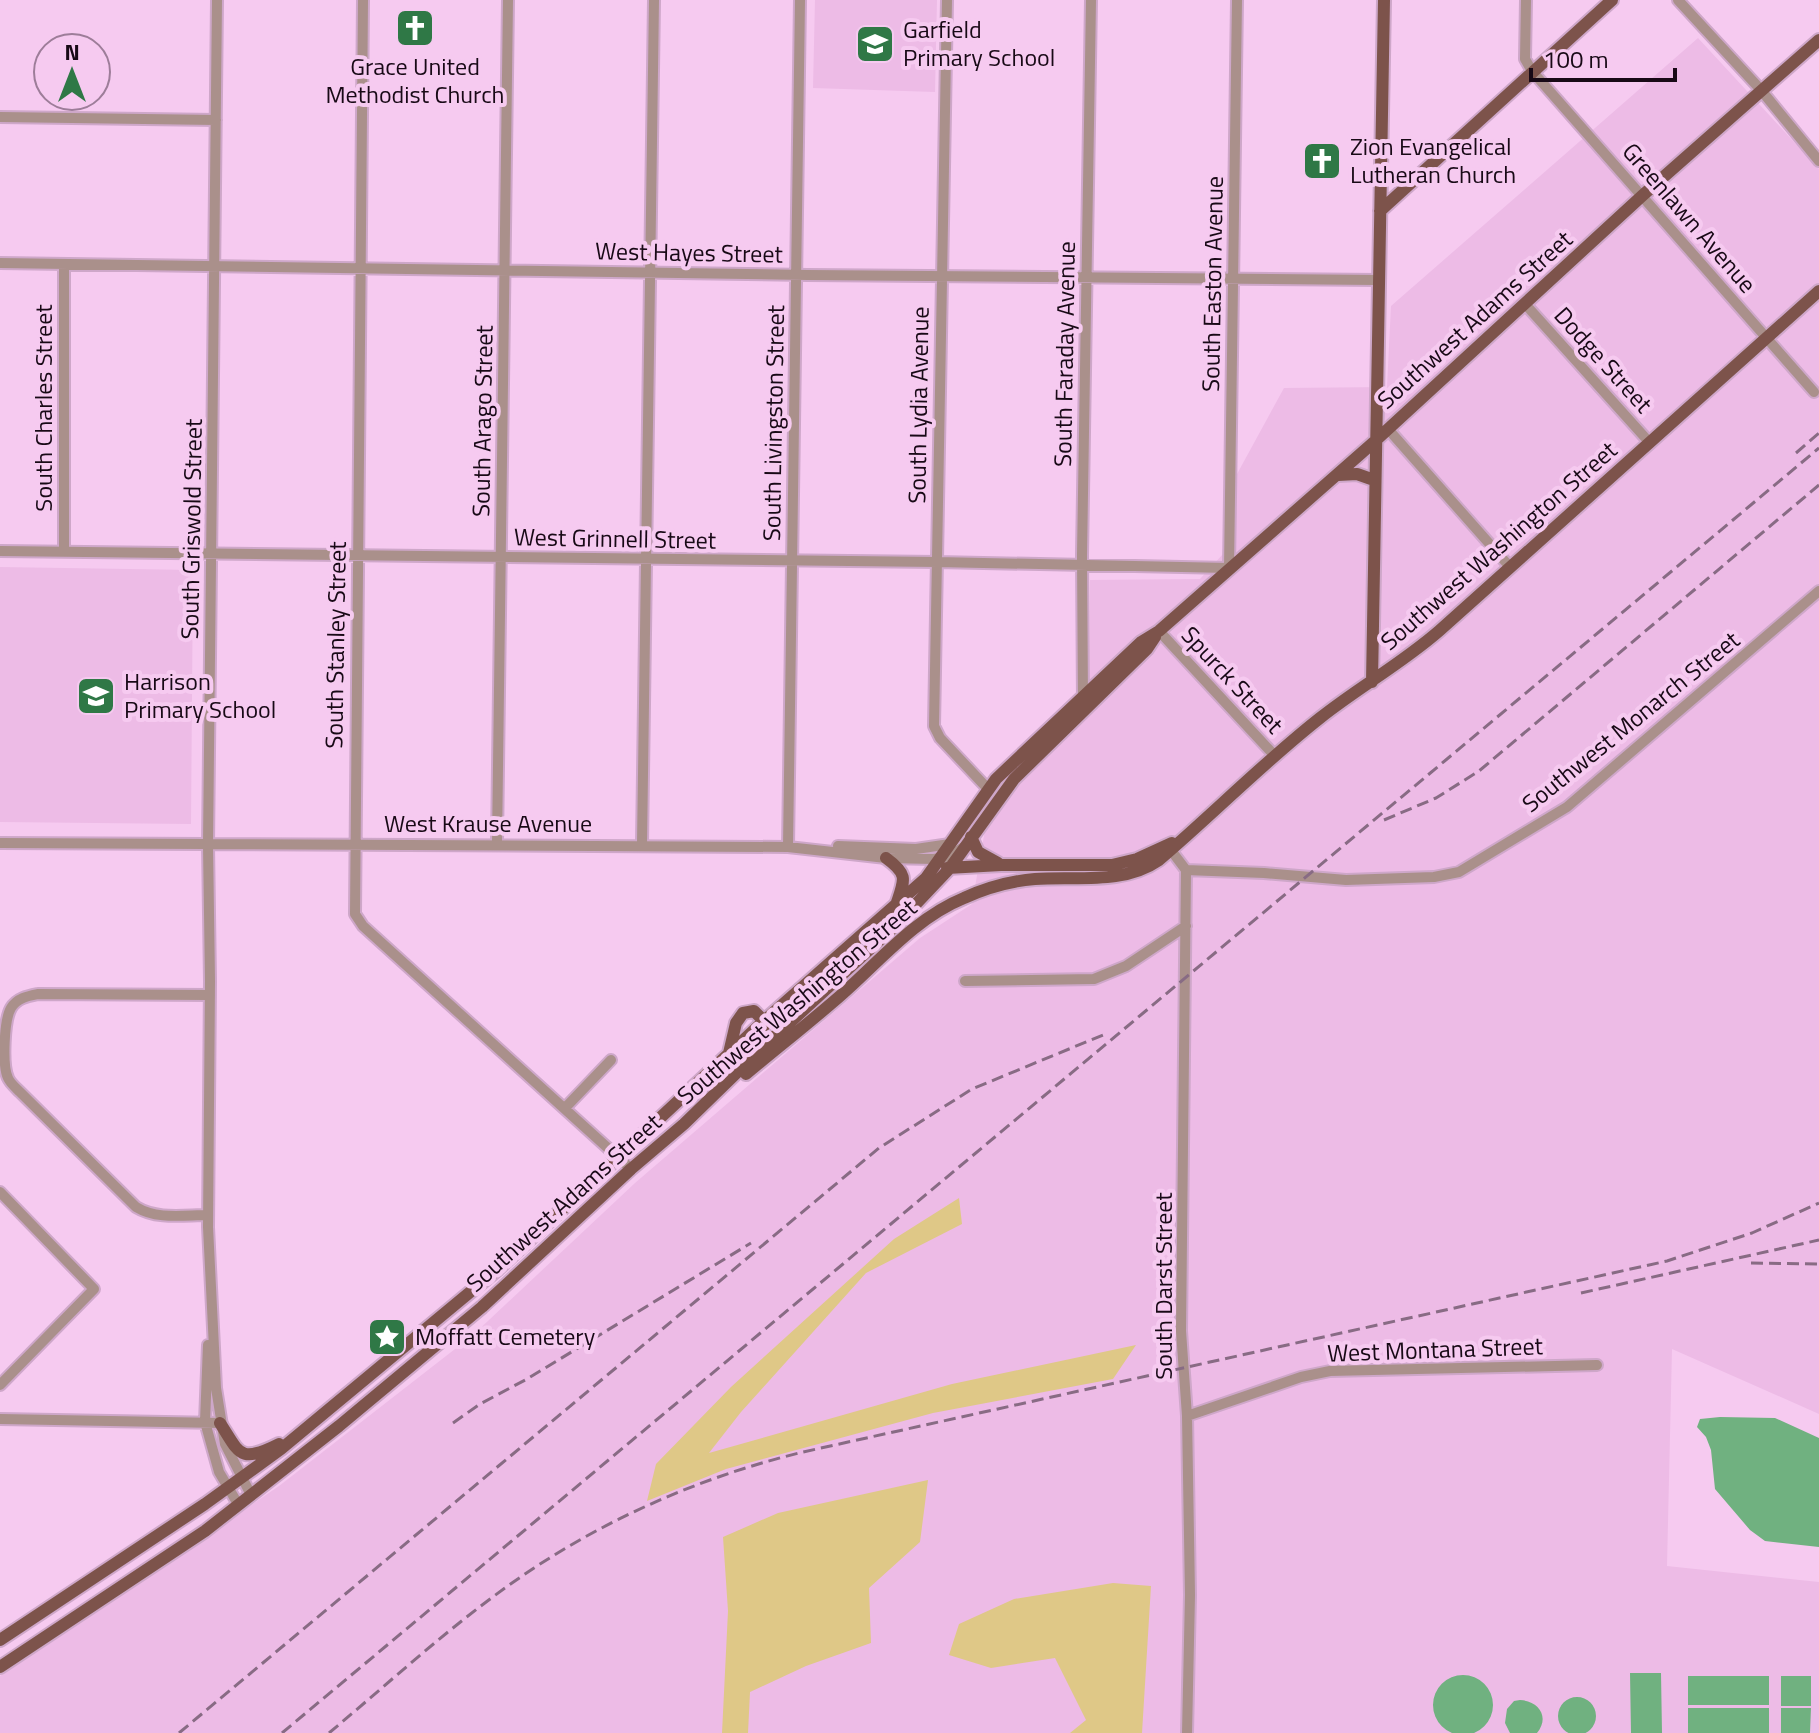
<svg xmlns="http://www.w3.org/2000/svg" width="1819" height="1733" viewBox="0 0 1819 1733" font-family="'Titillium Web',sans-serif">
  <rect width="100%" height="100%" fill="#f6caf0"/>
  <!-- built -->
  <path fill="#edbbe6" d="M815 0H937L935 92 813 88Z
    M1698 38 1819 169V1414L1672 1349 1667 1566 1819 1582V1733H0V1676L279 1486 473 1335 635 1183 920 938 972 904 985 830 997 809 1029 770 1089 716 1090 580 1200 579 1234 542 1237 474 1284 388 1387 387 1391 306Z
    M0 567 193 570 191 824 0 822Z"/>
  <!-- green -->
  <path fill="#dfc887" d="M959 1198 962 1224 866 1273 741 1412 709 1453 952 1384 1136 1345 1113 1379 933 1413 726 1469 647 1501 656 1464 731 1387 894 1239Z
    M928 1480 920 1542 869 1588 871 1643 806 1666 750 1692 748 1733H722L728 1611 723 1537 778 1513Z
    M1113 1583 1151 1586 1142 1733H1070L1086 1720 1055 1658 991 1668 949 1655 959 1624 1014 1599Z"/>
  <!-- water -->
  <path fill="#70b180" d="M1720 1417 1775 1418 1819 1438V1547L1765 1541 1750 1530 1715 1489 1711 1450 1706 1437 1697 1427 1700 1419Z
    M1630 1673H1661L1662 1733H1631Z
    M1433 1705a30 30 0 1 1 60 0a30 30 0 1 1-60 0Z
    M1688 1676H1769V1705H1688Z
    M1781 1676H1811V1706H1781Z
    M1558 1716a19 19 0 1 1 38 0a19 19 0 1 1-38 0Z
    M1520 1700C1539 1701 1550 1717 1537 1733H1510L1505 1723 1507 1709 1514 1701Z
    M1688 1708H1769V1733H1688Z
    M1781 1708H1811L1810 1733H1781Z"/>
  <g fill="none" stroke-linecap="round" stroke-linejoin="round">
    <defs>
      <path id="minor" d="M217 0 208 845 210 981 208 1227 216 1388 225 1444 251 1495
        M363 0 355 914 363 926 631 1169
        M947 0 934 726 940 738 988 789
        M1526 0 1525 59 1532 71 1814 392
        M1678 0 1761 90 1819 161
        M0 117 216 120
        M0 263 808 275 1378 280
        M1526 305 1650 443
        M1388 429 1510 567
        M0 551 937 562 1229 568 1237 0
        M64 552V264
        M1159 631 1275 756
        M1083 702 1082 555 1091 0
        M0 843 788 847 886 858 934 859 951 856 962 848
        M497 843 508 0
        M642 844 654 0
        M1167 845 1186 870 1181 1331 1187 1416 1190 1595 1187 1733
        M838 846 916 849 950 844
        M788 847 800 0
        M1186 870 1264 873 1346 880 1434 877 1459 872 1567 807 1819 591
        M965 981 1094 979 1126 966 1186 926
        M565 1108 611 1060
        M0 1192 94 1289 0 1385
        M208 1215C184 1215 157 1220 136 1207L20 1092C16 1088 10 1083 8 1078 2 1065 4 1020 11 1008 17 998 28 996 38 994L210 995
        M208 1345 205 1422 219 1472 238 1504
        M1187 1416 1301 1377 1330 1371 1597 1365
        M0 1419 220 1423"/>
      <path id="major" d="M1380 211 1612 0
        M1338 475 1357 474 1374 480
        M1372 682 1384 0
        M971 837 978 852 998 863
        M886 858C908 874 905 879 897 902
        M947 868 1001 865H1112L1137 859 1172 843
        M729 1053 736 1023 743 1013 754 1011 764 1021V1026
        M746 1074C777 1048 809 1023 840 996 879 962 915 918 964 898 986 888 1011 881 1035 879 1076 876 1123 885 1159 860 1214 813 1264 762 1320 718 1359 687 1401 664 1439 631L1819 291
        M220 1423C240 1454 239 1464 279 1444
        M0 1640 205 1504 281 1449 498 1269 764 1021 926 878 996 779 1141 642 1159 631 1374 442 1643 195 1819 40
        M0 1667 205 1531 339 1426 482 1307 631 1169 684 1124 761 1049 898 923 950 868 1014 779 1147 649 1155 637"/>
    </defs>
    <!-- minor casing -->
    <use href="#minor" stroke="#cea7c9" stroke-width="14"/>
    <!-- major casing -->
    <use href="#major" stroke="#cea7c9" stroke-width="16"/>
    <!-- minor -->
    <use href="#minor" stroke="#aa908b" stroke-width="10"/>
    <!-- major -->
    <use href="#major" stroke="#7d534b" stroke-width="12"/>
    <!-- rail -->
    <path stroke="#886b84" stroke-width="3" stroke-dasharray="12 6" stroke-linecap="butt" d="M1796 453 1819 433
      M1384 820 1436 798 1479 771 1819 485
      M1751 1263 1819 1264
      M1581 1293 1819 1240
      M453 1423 480 1404 527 1379 751 1243
      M179 1733 879 1148 972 1089 1103 1035
      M282 1733 1819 448
      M329 1733C396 1677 461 1616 534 1568 616 1514 708 1475 803 1452L1667 1261 1752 1233 1819 1203"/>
  </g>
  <!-- icons -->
  <defs>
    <symbol id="church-square" viewBox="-11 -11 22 22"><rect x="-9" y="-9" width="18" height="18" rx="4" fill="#2f7846" stroke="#f6caf0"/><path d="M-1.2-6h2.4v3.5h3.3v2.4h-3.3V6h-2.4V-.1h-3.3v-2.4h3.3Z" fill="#fff"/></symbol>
    <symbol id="school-square" viewBox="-11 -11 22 22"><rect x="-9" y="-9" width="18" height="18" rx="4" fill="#2f7846" stroke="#f6caf0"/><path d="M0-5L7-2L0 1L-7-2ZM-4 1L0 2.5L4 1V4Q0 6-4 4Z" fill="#fff"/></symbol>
    <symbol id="sight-square" viewBox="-11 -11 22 22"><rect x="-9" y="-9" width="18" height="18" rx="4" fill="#2f7846" stroke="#f6caf0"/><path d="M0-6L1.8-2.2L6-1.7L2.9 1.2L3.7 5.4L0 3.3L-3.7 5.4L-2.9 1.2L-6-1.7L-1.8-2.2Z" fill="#fff"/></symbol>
  </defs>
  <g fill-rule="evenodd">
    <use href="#church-square" x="393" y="6" width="44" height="44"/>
    <use href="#school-square" x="853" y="22" width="44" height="44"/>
    <use href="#church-square" x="1300" y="139" width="44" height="44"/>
    <use href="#school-square" x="74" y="674" width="44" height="44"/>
    <use href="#sight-square" x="365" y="1315" width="44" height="44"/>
  </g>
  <g text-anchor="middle" stroke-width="8" stroke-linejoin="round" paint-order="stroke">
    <!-- poi labels -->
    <g font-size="24" fill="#180916" stroke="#f6caf0" text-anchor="start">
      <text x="903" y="38">Garfield<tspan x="903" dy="28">Primary School</tspan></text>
      <text x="415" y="75" text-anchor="middle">Grace United<tspan x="415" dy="28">Methodist Church</tspan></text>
      <text x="1350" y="155">Zion Evangelical<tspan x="1350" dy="28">Lutheran Church</tspan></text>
      <text x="124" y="690">Harrison<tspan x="124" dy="28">Primary School</tspan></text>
      <text x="415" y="1345">Moffatt Cemetery</text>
    </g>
    <!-- street labels -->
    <g font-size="24" fill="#180916" stroke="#f6caf0">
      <text transform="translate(1689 218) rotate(49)" y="8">Greenlawn Avenue</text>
      <text transform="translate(689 253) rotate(1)" y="8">West Hayes Street</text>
      <text transform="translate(1213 284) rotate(-89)" y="8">South Easton Avenue</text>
      <text transform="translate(1475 320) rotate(-42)" y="8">Southwest Adams Street</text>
      <text transform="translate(1065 354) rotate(-89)" y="8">South Faraday Avenue</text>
      <text transform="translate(1603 360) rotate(48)" y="8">Dodge Street</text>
      <text transform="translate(919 405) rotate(-89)" y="8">South Lydia Avenue</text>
      <text transform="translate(44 408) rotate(-90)" y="8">South Charles Street</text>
      <text transform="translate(483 421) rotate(-89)" y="8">South Arago Street</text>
      <text transform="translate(774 423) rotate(-89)" y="8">South Livingston Street</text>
      <text transform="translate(192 529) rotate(-89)" y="8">South Griswold Street</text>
      <text transform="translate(615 539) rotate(1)" y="8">West Grinnell Street</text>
      <text transform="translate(1499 546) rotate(-41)" y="8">Southwest Washington Street</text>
      <text transform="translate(336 645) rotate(-89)" y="8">South Stanley Street</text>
      <text transform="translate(1232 680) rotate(47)" y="8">Spurck Street</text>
      <text transform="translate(1631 722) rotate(-39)" y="8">Southwest Monarch Street</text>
      <text x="488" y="832">West Krause Avenue</text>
      <text transform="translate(797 1002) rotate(-40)" y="8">Southwest Washington Street</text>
      <text transform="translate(564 1203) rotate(-42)" y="8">Southwest Adams Street</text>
      <text transform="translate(1164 1286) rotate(-90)" y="8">South Darst Street</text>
      <text transform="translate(1435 1350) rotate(-2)" y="8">West Montana Street</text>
    </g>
  </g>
  <!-- north arrow -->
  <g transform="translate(72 72)"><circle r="38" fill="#f6caf0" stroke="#9d7d99" stroke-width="2"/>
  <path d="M0-6L14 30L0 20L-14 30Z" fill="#2f7846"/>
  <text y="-12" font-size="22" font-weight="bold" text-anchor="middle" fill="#180916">N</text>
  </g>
  <!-- scale -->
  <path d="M1531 68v12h144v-12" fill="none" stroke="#180916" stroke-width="4"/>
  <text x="1543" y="68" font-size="24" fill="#180916" stroke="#f6caf0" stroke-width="6" paint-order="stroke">100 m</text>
</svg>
